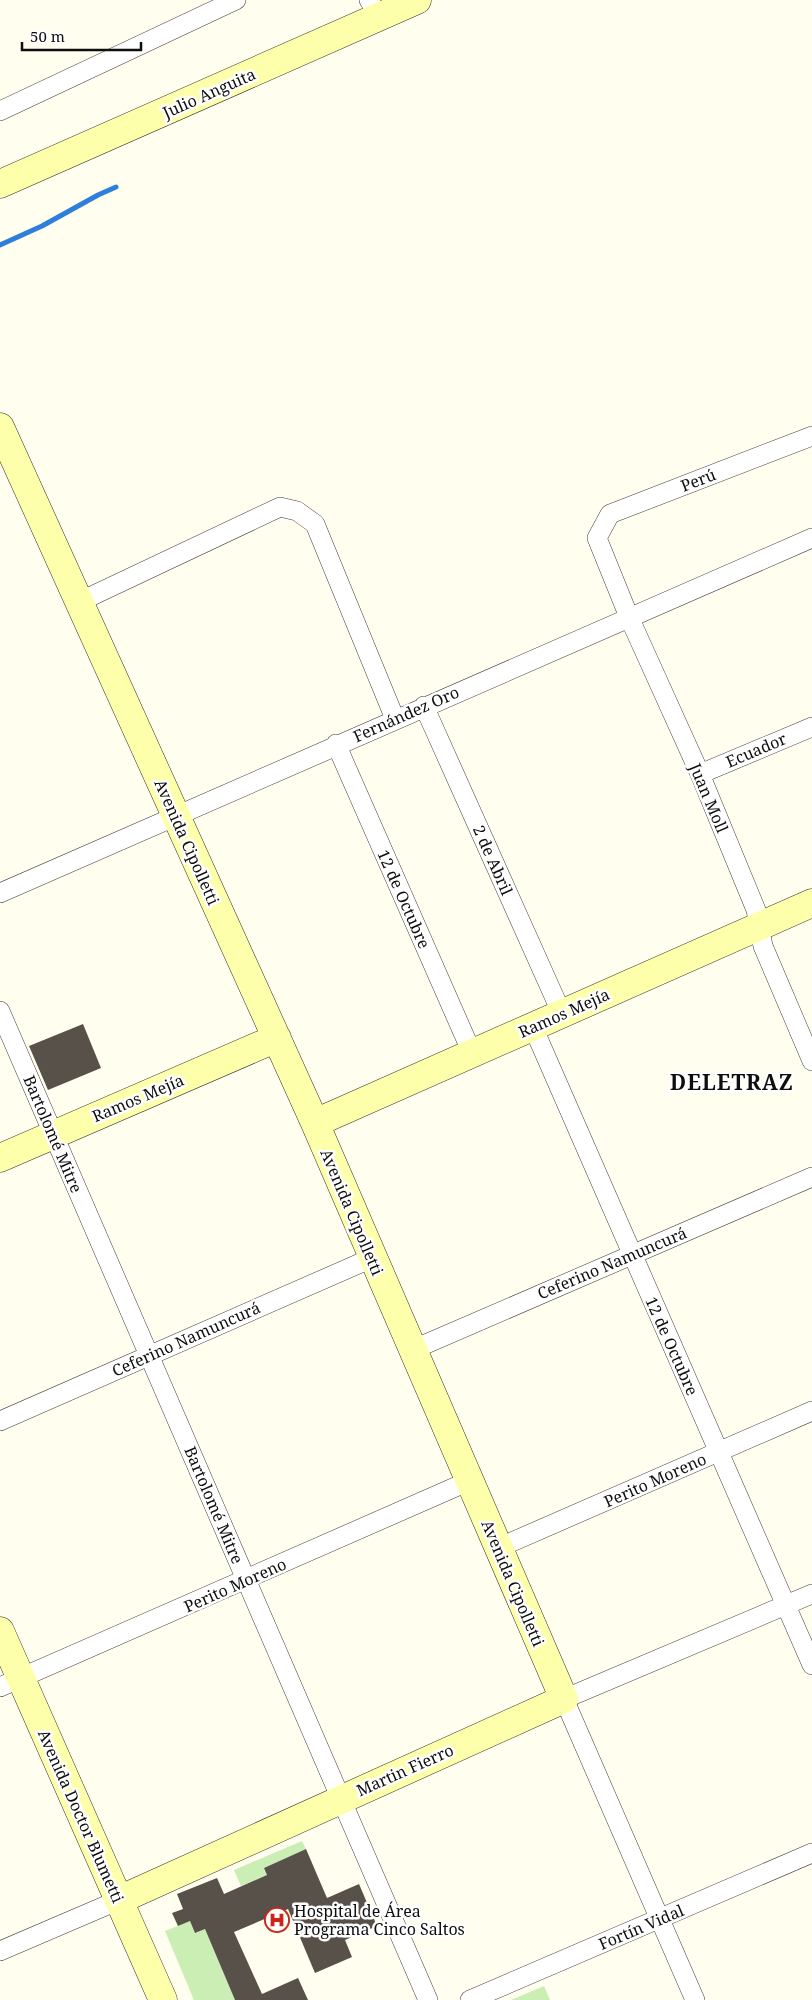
<svg xmlns="http://www.w3.org/2000/svg" width="812" height="2000" viewBox="0 0 812 2000" font-family="'Noto Serif',serif">
  <rect width="100%" height="100%" fill="#fffeef"/>
  <!-- green -->
  <path fill="#caeeb4" d="M302 1841 306 1849 264 1868 267 1875 241 1886 234 1870Z
    M190 1921 195 1933 205 1929 235 2000H194L165 1931Z
    M544 1986 550 2000H511Z"/>
  <g fill="none" stroke-linecap="round" stroke-linejoin="round">
    <!-- stream -->
    <path stroke="#2d7fdb" stroke-width="5" d="M0 245 42 226 98 195 116 187"/>
  </g>
  <!-- building -->
  <path fill="#585149" d="M83 1024 101 1068 48 1090 29 1046Z
    M306 1849 327 1898 359 1884 377 1926 345 1940 352 1957 315 1973 288 1909 234 1932 262 1994 298 1978 308 2000H235L205 1929 195 1933 190 1921 178 1926 172 1913 183 1909 177 1894 217 1878 224 1894 267 1875 264 1868Z"/>
  <g fill="none" stroke-linecap="round" stroke-linejoin="round">
    <defs>
      <path id="street" d="M369 0 379 17
        M0 111 236 0
        M812 436 610 514 597 538 629 617 700 774 756 910 763 946 812 1061
        M79 602 280 507 297 511 315 524 395 719
        M424 706 562 1014
        M336 744 472 1053
        M700 774 812 727
        M0 893 812 538
        M0 1011 428 2000
        M533 1027 812 1665
        M412 1350 812 1177
        M0 1421 372 1258
        M498 1548 812 1411
        M0 1687 469 1481
        M0 1951 119 1900
        M470 2000 812 1853
        M695 2000 564 1699 812 1594"/>
      <path id="secondary" d="M0 184 417 0
        M0 427 315 1123 564 1699 119 1900
        M315 1123 812 903
        M0 1158 277 1038
        M0 1631 163 2000"/>
    </defs>
    <!-- street casing -->
    <use href="#street" stroke="#414141" stroke-width="20"/>
    <!-- secondary casing -->
    <use href="#secondary" stroke="#303030" stroke-width="29"/>
    <!-- street -->
    <use href="#street" stroke="#fff" stroke-width="19"/>
    <!-- secondary -->
    <use href="#secondary" stroke="#feffaa" stroke-width="28"/>
  </g>
  <!-- icons -->
  <defs>
    <symbol id="hospital-ring" viewBox="-11 -11 22 22"><circle r="9.5" fill="#fff" stroke="#cc2618" stroke-width="1.5"/><path d="M-5-5h3v3.5h4V-5h3V5h-3V1.5h-4V5h-3Z" fill="#cc2618"/></symbol>
  </defs>
  <g fill-rule="evenodd">
    <use href="#hospital-ring" x="263" y="1906" width="28" height="28"/>
  </g>
  <g text-anchor="middle" stroke-width="5" stroke-linejoin="round" paint-order="stroke">
    <!-- street labels -->
    <g font-size="16" fill="#0e0e0e" stroke="#fff">
      <text transform="translate(209 93) rotate(-24)" y="6">Julio Anguita</text>
      <text transform="translate(698 480) rotate(-21)" y="6">Perú</text>
      <text transform="translate(406 714) rotate(-24)" y="6">Fernández Oro</text>
      <text transform="translate(756 750) rotate(-23)" y="6">Ecuador</text>
      <text transform="translate(709 798) rotate(67)" y="6">Juan Moll</text>
      <text transform="translate(187 842) rotate(66)" y="6">Avenida Cipolletti</text>
      <text transform="translate(493 860) rotate(66)" y="6">2 de Abril</text>
      <text transform="translate(404 899) rotate(66)" y="6">12 de Octubre</text>
      <text transform="translate(564 1013) rotate(-24)" y="6">Ramos Mejía</text>
      <text transform="translate(138 1098) rotate(-23)" y="6">Ramos Mejía</text>
      <text transform="translate(53 1134) rotate(67)" y="6">Bartolomé Mitre</text>
      <text transform="translate(352 1212) rotate(67)" y="6">Avenida Cipolletti</text>
      <text transform="translate(612 1263) rotate(-23)" y="6">Ceferino Namuncurá</text>
      <text transform="translate(186 1339) rotate(-24)" y="6">Ceferino Namuncurá</text>
      <text transform="translate(672 1346) rotate(66)" y="6">12 de Octubre</text>
      <text transform="translate(655 1480) rotate(-24)" y="6">Perito Moreno</text>
      <text transform="translate(214 1505) rotate(67)" y="6">Bartolomé Mitre</text>
      <text transform="translate(513 1583) rotate(67)" y="6">Avenida Cipolletti</text>
      <text transform="translate(235 1585) rotate(-24)" y="6">Perito Moreno</text>
      <text transform="translate(405 1770) rotate(-24)" y="6">Martin Fierro</text>
      <text transform="translate(81 1816) rotate(66)" y="6">Avenida Doctor Blumetti</text>
      <text transform="translate(641 1927) rotate(-23)" y="6">Fortín Vidal</text>
    </g>
    <!-- poi labels -->
    <g font-size="16" fill="#0e0e0e" stroke="#fff" text-anchor="start">
      <text x="294" y="1917">Hospital de Área<tspan x="294" dy="18">Programa Cinco Saltos</tspan></text>
    </g>
    <!-- district labels -->
    <g font-size="21" font-weight="bold" letter-spacing="1" fill="#0e0e0e" stroke="#fff">
      <text x="732" y="1090">DELETRAZ</text>
    </g>
  </g>
  <!-- scale -->
  <path d="M22 42v8h119v-8" fill="none" stroke="#0e0e0e" stroke-width="2.5"/>
  <text x="30" y="42" font-size="15" fill="#0e0e0e" stroke="#ffffff" stroke-width="4" paint-order="stroke">50 m</text>
</svg>
